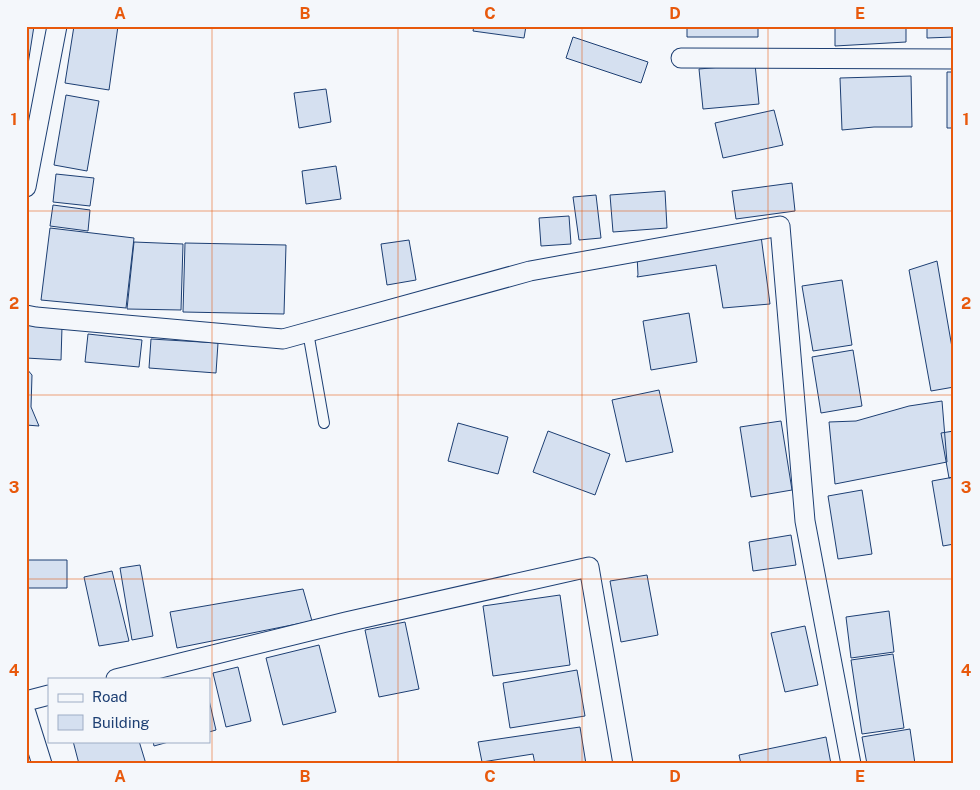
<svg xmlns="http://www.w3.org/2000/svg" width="980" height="790" viewBox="0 0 980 790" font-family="'Public Sans',sans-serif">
  <rect width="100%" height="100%" fill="#f4f7fb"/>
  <!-- building -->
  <path fill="#d5e0f0" stroke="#1d3f73" d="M26 26H34L26 77Z
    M74 26H118L109 90 65 83Z
    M474 26H526L524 38 473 31Z
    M687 26H758V37H687Z
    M835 26H906V42L835 46Z
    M927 26H954V37L927 38Z
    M573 37 648 62 641 83 566 58Z
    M755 64 759 104 703 109 699 69Z
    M947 72H954V128H947Z
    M911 76 912 127H874L842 130 840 78Z
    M326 89 331 122 299 128 294 93Z
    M66 95 99 101 87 171 54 165Z
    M774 110 783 145 723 158 715 123Z
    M336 166 341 199 306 204 302 171Z
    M56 174 94 178 90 206 53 202Z
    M792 183 795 211 736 219 732 191Z
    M665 191 667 228 613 232 610 195Z
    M596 195 601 238 579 240 573 197Z
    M53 205 90 210 88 231 50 226Z
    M569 216 571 244 541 246 539 218Z
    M50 228 134 238 126 308 41 300Z
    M761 236 770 304 723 308 716 265 637 277 638 275 637 255Z
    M409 240 416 280 387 285 381 244Z
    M134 242 183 244 181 310 127 309Z
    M185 243 286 245 284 314 183 312Z
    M937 261 954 359V387L931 391 909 270Z
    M842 280 852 345 813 351 802 286Z
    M689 313 697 362 651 370 643 321Z
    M26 325 62 327 61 360 26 358Z
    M88 334 142 340 139 367 85 362Z
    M151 339 218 343 216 373 149 368Z
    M853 350 862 406 821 413 812 357Z
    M26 368 32 375 31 407 39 426 26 425Z
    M659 390 673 452 626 462 612 400Z
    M942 401 947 462 835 484 829 422 856 421 909 406Z
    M781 421 792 490 751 497 740 427Z
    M458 423 508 437 498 474 448 461Z
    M548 431 610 454 595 495 533 472Z
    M954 431V477L949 478 941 433Z
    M954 477V544L943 546 932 481Z
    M862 490 872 554 838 559 828 496Z
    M791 535 796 565 753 571 749 542Z
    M26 560H67V588H26Z
    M140 565 153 636 132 640 120 568Z
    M112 571 129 641 99 646 84 577Z
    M647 575 658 635 621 642 610 581Z
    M303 589 312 621 177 648 170 612Z
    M560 595 570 665 493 676 483 606Z
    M889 611 894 652 851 658 846 617Z
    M405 622 419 689 379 697 365 630Z
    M805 626 818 685 785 692 771 633Z
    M319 645 336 712 283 725 266 658Z
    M893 654 904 728 862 734 851 660Z
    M238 667 251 721 226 727 213 673Z
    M577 670 585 716 510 728 503 683Z
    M209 700 216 730 209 732Z
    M580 727 586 764H535L533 754 482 762 478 742Z
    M910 729 915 764H867L862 737Z
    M826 737 831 764H741L739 755Z
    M73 741H139L146 764H79Z
    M153 741H172L154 746Z"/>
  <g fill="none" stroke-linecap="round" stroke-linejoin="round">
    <defs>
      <path id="service" d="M308 332 324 423"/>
      <path id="minor" d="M681 58 954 59
        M26 187 57 26
        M26 315 36 317 283 339 530 271 780 226 805 521 851 764
        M116 679 346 622 589 567 623 764
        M26 701 49 695
        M26 713 42 764"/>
    </defs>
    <!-- service casing -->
    <use href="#service" stroke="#1d3f73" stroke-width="12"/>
    <!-- minor casing -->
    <use href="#minor" stroke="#1d3f73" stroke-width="21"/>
    <!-- service -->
    <use href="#service" stroke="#f4f7fb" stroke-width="10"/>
    <!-- minor -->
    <use href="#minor" stroke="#f4f7fb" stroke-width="19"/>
  </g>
  <!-- grid -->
  <path fill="none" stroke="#e8590c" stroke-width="1" stroke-opacity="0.55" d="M212 26V764M398 26V764M582 26V764M768 26V764M26 211H954M26 395H954M26 579H954"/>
  <!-- border -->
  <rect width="980" height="790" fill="none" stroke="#f4f7fb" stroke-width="55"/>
  <!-- legend -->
  <rect x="48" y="678" width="162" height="65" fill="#f4f7fb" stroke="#9eadc5"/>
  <rect x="58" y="694" width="25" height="8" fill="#f4f7fb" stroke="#9eadc5"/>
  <text x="92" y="702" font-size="15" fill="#1d3f73">Road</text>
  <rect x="58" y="715" width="25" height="15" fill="#d5e0f0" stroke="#9eadc5"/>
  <text x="92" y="728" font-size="15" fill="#1d3f73">Building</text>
  <rect x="28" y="28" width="924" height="734" fill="none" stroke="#e8590c" stroke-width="2"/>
  <g font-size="16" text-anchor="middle" font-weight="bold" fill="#e8590c">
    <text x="120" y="19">A</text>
    <text x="305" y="19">B</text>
    <text x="490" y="19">C</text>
    <text x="675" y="19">D</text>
    <text x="860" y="19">E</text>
    <text x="14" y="125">1</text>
    <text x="966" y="125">1</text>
    <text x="14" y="309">2</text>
    <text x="966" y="309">2</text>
    <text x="14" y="493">3</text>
    <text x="966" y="493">3</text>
    <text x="14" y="676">4</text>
    <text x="966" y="676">4</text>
    <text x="120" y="782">A</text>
    <text x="305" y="782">B</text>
    <text x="490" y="782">C</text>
    <text x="675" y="782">D</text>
    <text x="860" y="782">E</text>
  </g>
</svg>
